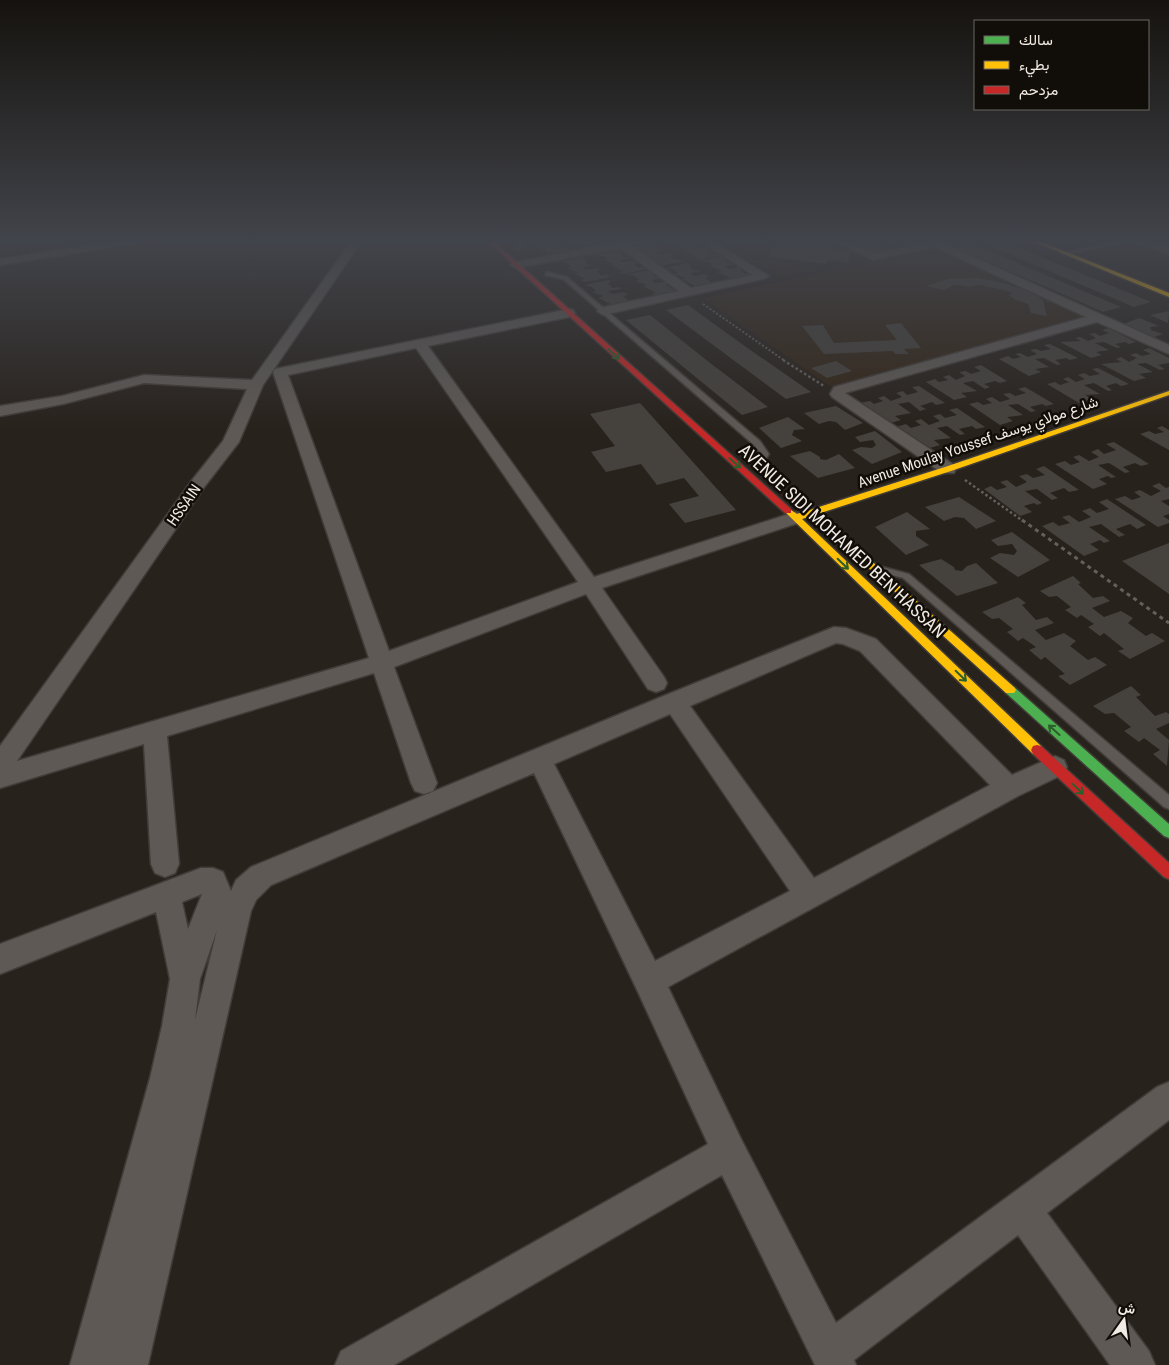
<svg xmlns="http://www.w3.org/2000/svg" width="1169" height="1365" viewBox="0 0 1169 1365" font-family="'Roboto Condensed',Vazirmatn,sans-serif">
  <rect width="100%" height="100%" fill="#28221c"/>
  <!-- built -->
  <path fill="#332618" d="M943 247 1089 315 1022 337 831 387 703 298Z
    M744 258 821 268 780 277Z"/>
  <!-- building -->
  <path fill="#45413c" d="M530 239H555L569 250 548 253Z
    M573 239H598L602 242 582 245Z
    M682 239H691L696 243H702L704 244 693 246 696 249 707 247 711 249 707 250 713 254 721 255 698 260 694 257H698L685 251 689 250 678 247 682 246 677 243 670 241Z
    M777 239 834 245 833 249 851 252 848 263 828 260 826 264 769 257Z
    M848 239H873L876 241 866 242 871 245 880 243 885 245 882 246 889 250 898 251 876 253 861 247H865L859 244 852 243 855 242Z
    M899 239H913L929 244 910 248 905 246H908L893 240Z
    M1150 239H1169V246Z
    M999 240 1122 290 1151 302 1134 307 983 243Z
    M655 243 659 249 667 250 655 252 659 255 670 253 674 255 669 256 675 260 679 259 683 261 660 266 656 264 660 263 648 257H652L640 253 644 252 640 249 633 247Z
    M972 243 1043 274 1121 307 1103 312 955 247Z
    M620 250 623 257 631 258 620 260 623 262 634 261 638 263 633 264 639 268 643 267 647 269 623 274 619 272 623 271 611 265 615 264 604 260 608 259 604 256 597 255Z
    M723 256 727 263 736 264 725 266 729 269 739 267 744 269 740 270 746 274 750 273 755 276 732 281 727 278H731L717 272 722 271 709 266H713L708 262 700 261Z
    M584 257 587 264 595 265 583 267 586 270 597 268 601 270 596 271 602 276 606 274 610 277 585 282 581 280 585 279 574 273 578 272 567 268 571 267 567 263 560 262Z
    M688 263 693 270 702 271 690 273 694 276 705 274 709 276 705 278 711 282 715 281 720 283 696 289 691 286H695L682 279 686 278 674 274 678 273 673 269 665 268Z
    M651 270 655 277 662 276 664 278 652 280 655 283 667 281 671 283 666 285 673 289 677 288 681 290 656 296 652 294 656 293 643 286 647 285 635 281 640 280 635 276 627 274Z
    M978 278 1004 283 1031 292 1043 300 1047 316 1031 313 1028 304 1016 300 1009 295 1013 293 1003 290 980 285 968 287 958 285H953L945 290 926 286 948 279Z
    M609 280 611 282 608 283 612 288 619 287 621 289 608 291 612 294 624 292 628 295 623 296 629 301 633 299 637 302 611 308 607 305H612L599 298 603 296 592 292 596 291 592 287 584 285Z
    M688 305 746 347 811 392 786 399 666 310Z
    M1169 311 1168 323 1150 315Z
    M650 315 705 359 768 407 742 415 626 320Z
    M1139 318 1159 326 1150 327 1151 330 1163 334 1149 339 1121 325Z
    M901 323 921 348 904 349 909 354H896L892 351 824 354 802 326 823 325 834 343 897 340 885 325Z
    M1108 328 1136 342 1129 344 1125 342 1115 344 1121 347 1117 348 1104 342 1095 343 1109 350 1096 352 1102 355 1091 358 1060 342 1081 341 1075 338 1080 337 1088 341 1096 338 1089 334 1095 333 1100 336 1109 333 1102 330Z
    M1050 344 1078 358 1070 360 1066 358 1055 360 1061 364 1057 365 1044 358 1035 359 1049 367 1035 369 1041 372 1029 376 999 359 1008 356 1013 359 1021 357 1015 354 1020 353 1028 357 1037 354 1030 350 1036 349 1041 351 1051 349 1044 345Z
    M1149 348 1169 358V363L1158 365 1165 369 1160 370 1146 363 1137 364 1153 372 1139 374 1146 378 1134 381 1101 364 1122 362 1116 359 1121 357 1129 362 1137 358 1130 355 1136 353 1142 356 1151 354 1143 350Z
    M836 361 852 371 827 378 811 368Z
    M981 365 1007 381 1000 383 995 381 984 384 990 387 985 389 973 381 963 383 977 391 961 393 967 397 954 400 926 382 935 379 939 382 948 380 943 377 949 375 956 380 965 376 959 372 966 371 971 374 981 371 974 367Z
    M1098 368 1129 384 1121 386 1116 383 1106 386 1112 390 1108 391 1094 383 1084 385 1100 394 1085 395 1092 399 1079 403 1047 384 1055 382 1060 385 1069 382 1063 379 1068 377 1076 382 1085 379 1078 375 1084 373 1090 376 1100 374 1092 369Z
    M919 386 945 403 936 405 932 402 920 406 926 409 920 411 909 402 898 404 911 413 895 416 901 420 887 424 860 403 870 401 874 404 883 401 878 398 884 396 891 401 902 397 896 393 903 391 907 395 918 392 912 387Z
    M1025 387 1054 404 1046 406 1042 404 1030 407 1036 411 1031 412 1018 404 1008 405 1023 415 1007 417 1013 421 1000 425 969 404 978 402 983 405 992 403 986 399 992 397 1000 402 1010 399 1003 394 1010 393 1015 396 1026 393 1018 389Z
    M640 403 736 510 685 523 669 504 699 496 684 478 657 485 641 464 606 472 591 452 615 446 590 414Z
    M836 406 863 423 845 430 836 422 829 421 819 424 804 413Z
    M957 408 985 427 976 429 972 426 959 429 965 434 960 435 947 426 937 428 951 438 934 440 940 445 926 449 896 427 906 424 911 428 921 425 915 421 921 419 929 425 940 421 933 416 940 414 945 418 957 415 949 410Z
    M788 417 805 429 794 430 792 435 802 441 781 448 759 428Z
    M1162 426 1169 430V450L1140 434 1149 431 1155 434 1164 432 1157 428Z
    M875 431 902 452 872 464 852 450 861 447 872 448 876 445 873 440 860 442 855 437Z
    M1114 442 1149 464 1141 466 1135 463 1123 467 1130 472 1125 473 1109 463 1098 465 1116 477 1111 478 1108 476 1099 479 1107 484 1093 489 1055 464 1065 461 1071 465 1080 462 1073 457 1079 455 1089 461 1099 457 1091 452 1098 449 1104 454 1116 450 1106 444Z
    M810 451 820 457V459L826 460 839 454 855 468 818 478 790 456Z
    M1044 466 1079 490 1069 492 1064 488 1050 493 1058 498 1052 500 1037 489 1025 491 1042 503 1037 505 1034 503 1024 506 1032 512 1020 516 984 489 991 486 997 490 1007 487 1000 482 1007 480 1016 487 1027 482 1019 476 1027 474 1033 478 1045 475 1036 469Z
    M1159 483 1166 488 1169 487V499L1161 501 1169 506V514L1163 516 1169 520V523L1158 527 1115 499 1125 496 1132 500 1141 497 1134 492 1140 490 1151 496 1161 491 1152 486Z
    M959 497 996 521 976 529 964 518 955 517 944 521 925 507Z
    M1107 499 1146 525 1137 529 1130 524 1116 529 1125 535 1119 537 1101 524 1089 527 1110 541 1104 543 1100 540 1090 544 1099 550 1084 556 1042 526 1053 522 1059 526 1070 523 1062 517 1069 515 1079 522 1091 517 1082 511 1090 508 1097 513 1109 509 1099 502Z
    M907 512 930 529 916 531V536L929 545 906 555 875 527Z
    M1012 532 1050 560 1018 577 990 558 1000 553 1014 555 1017 551 1012 544 998 546 991 540Z
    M1169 543V594L1122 561Z
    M941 559 954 567 955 570 962 571 967 566 976 563 998 583 957 596 919 565Z
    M1073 576 1081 583 1078 584 1093 598 1103 596 1110 601 1092 608 1104 617 1121 611 1133 618 1128 623 1146 636 1152 633 1165 641 1130 659 1118 651 1124 649 1104 633 1100 636 1088 627 1094 624 1081 615 1077 618 1065 610 1071 607 1057 596 1049 597 1040 591Z
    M1018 597 1026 603 1022 605 1036 620 1047 617 1054 623 1035 630 1046 640 1064 633 1076 641 1070 646 1088 660 1095 657 1107 665 1070 685 1058 676 1065 674 1045 657 1041 660 1029 650 1036 647 1023 638 1018 641 1007 632 1013 629 999 618 992 619 982 612Z
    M1131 686 1141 695 1136 697 1155 716 1166 712 1169 714V723L1156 729 1169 740 1167 766 1153 754 1160 750 1144 738 1139 742 1124 731 1131 727 1114 713 1105 714 1093 706Z"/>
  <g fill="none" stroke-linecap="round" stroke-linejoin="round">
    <defs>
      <path id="lane" d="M514 239H520L525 245 519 250 514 249 519 245Z
        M1129 239H1140L1064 255 1061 253Z
        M547 272 567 277 760 441 769 454 762 466H756L755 464 761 454 754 445 563 279 545 275Z
        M879 566 909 574 1169 795V809L1164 807 903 578 876 571 874 569 876 567Z"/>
      <path id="street" d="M132 239H152L151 241 0 265V259Z
        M353 239H363L263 385 239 442 205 486 17 761 369 658 273 372 275 369 569 309 573 310 575 313 569 317 428 346 594 577 789 514 795 512 801 514 804 518 801 522 602 588 664 677 667 683 664 689 656 692 648 689 586 594 394 667 437 783 433 791 424 794 415 791 411 783 374 673 167 736 179 864 175 873 165 877 155 873 151 864 144 744 0 788V746L193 479 223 441 247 389 144 383 63 404 0 416V406L62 396 144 375 252 380ZM416 348 578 582 389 651 288 375Z
        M610 239 624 240 652 239 651 241 631 245 691 288 753 275 697 239H709L769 276 763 279 603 315 597 311 599 308 679 291 620 248 516 268 510 265 516 262 613 243Z
        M830 239H843L874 253 926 243 921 239 949 240 950 242 947 245 1169 345V354L1097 322 845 393 954 465 956 469 954 473H942L832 397 830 394 834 387 1086 317 935 247 873 260Z
        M1130 239H1145L1169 247V254L1131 241Z
        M834 627 846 628 876 639 1012 775 1055 756 1064 760 1067 767 1064 774 1018 796 668 987 741 1139 836 1323 1157 1087 1169 1082V1120L1047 1213 1149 1351 1155 1365H1110L1018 1235 854 1360 856 1365H815L722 1175 394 1365H335L341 1351 708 1144 638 992 534 773 271 885 256 900 251 911 148 1365H70L150 1078 162 1026 170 979 156 912 0 974V944L201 868H213L223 872 231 891 236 880 251 867 666 695ZM836 643 843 644 860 651 990 785 814 878 690 706ZM670 714 790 891 655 961 554 764ZM202 894 188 929 182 902ZM217 930 195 1020 200 979Z"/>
      <path id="fast" d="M1010 686 1014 687 1169 824V838L1164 836 1006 693 1004 690 1006 687Z"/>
      <path id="slow" d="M1027 239H1034L1169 293V297Z
        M1169 391V395L951 471 802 519 1041 746 1043 750 1041 754 1037 755 1033 754 784 511 788 508 797 514 945 467Z
        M865 557 868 558 1014 687 1016 690 1014 693H1006L862 562V558Z"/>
      <path id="jam" d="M485 239H491L791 509V513H785Z
        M1037 745 1041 746 1169 863V879L1164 877 1033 754 1031 750 1033 746Z"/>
    </defs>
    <!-- lane casing -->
    <use href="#lane" stroke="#413c38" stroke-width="3"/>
    <!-- street casing -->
    <use href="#street" stroke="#413c38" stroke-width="3"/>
    <!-- fast casing -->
    <use href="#fast" stroke="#413c38" stroke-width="3"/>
    <!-- slow casing -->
    <use href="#slow" stroke="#413c38" stroke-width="3"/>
    <!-- jam casing -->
    <use href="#jam" stroke="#413c38" stroke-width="3"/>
    <!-- path-far2 -->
    <path stroke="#64605c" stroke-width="2" stroke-dasharray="2 2" stroke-linecap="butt" d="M703 304 785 361"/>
    <!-- path-far1 -->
    <path stroke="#64605c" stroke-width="2.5" stroke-dasharray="2.5 2.5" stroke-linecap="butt" d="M783 360 824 386
      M965 480 1023 521"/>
    <!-- path -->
    <path stroke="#64605c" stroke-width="3" stroke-dasharray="4 4" stroke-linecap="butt" d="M1022 520 1169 623"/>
    <!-- lane -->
    <use href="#lane" fill="#5e5955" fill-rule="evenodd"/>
    <!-- street -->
    <use href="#street" fill="#5e5955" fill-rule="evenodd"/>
    <!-- fast -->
    <use href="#fast" fill="#4caf50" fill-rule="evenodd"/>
    <!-- slow -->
    <use href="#slow" fill="#ffc107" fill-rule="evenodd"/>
    <!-- jam -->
    <use href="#jam" fill="#c62828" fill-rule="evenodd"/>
  </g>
  <!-- one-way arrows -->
  <defs><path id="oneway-shaft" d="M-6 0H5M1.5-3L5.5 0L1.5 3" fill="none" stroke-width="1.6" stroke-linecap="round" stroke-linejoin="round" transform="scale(1.25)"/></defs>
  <g stroke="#2e5e2c">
    <use href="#oneway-shaft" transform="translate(614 354) rotate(42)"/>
    <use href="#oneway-shaft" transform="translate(735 463) rotate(42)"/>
    <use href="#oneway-shaft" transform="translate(843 564) rotate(44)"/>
    <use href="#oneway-shaft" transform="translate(961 676) rotate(44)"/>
    <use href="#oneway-shaft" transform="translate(1054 730) rotate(-138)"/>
    <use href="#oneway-shaft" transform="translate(1078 789) rotate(43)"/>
  </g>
  <!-- sky -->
  <linearGradient id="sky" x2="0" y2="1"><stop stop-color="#16130f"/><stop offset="0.56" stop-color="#42444b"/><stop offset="1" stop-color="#42444b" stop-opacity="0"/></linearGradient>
  <rect width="1169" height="430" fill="url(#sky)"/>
  <g text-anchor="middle" stroke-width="5" stroke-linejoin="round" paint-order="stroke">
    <!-- far-street labels -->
    <g font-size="15" fill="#f2ebe4" stroke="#110d08">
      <text transform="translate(978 442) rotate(-19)" y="5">Avenue Moulay Youssef شارع مولاي يوسف</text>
      <text transform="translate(184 505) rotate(-55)" y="5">HSSAIN</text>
    </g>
    <!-- street labels -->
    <g font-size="18" fill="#f2ebe4" stroke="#110d08">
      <text transform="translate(842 541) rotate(43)" y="6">AVENUE SIDI MOHAMED BEN HASSAN</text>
    </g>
  </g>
  <!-- legend -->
  <rect x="974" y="20" width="175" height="90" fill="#110d08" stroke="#6b6660"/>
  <rect x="984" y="36" width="25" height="8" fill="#4caf50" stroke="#6b6660"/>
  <text x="1019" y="45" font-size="15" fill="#f2ebe4">سالك</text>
  <rect x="984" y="61" width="25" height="8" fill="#ffc107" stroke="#6b6660"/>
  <text x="1019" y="70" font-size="15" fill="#f2ebe4">بطيء</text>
  <rect x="984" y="86" width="25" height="8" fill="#c62828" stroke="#6b6660"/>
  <text x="1019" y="95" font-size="15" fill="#f2ebe4">مزدحم</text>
  <!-- north arrow -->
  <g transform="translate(1124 1320) rotate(14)" stroke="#110d08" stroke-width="4" paint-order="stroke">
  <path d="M0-4L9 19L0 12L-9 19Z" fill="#f2ebe4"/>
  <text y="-8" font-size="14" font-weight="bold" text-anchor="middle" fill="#f2ebe4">ش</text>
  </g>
</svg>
